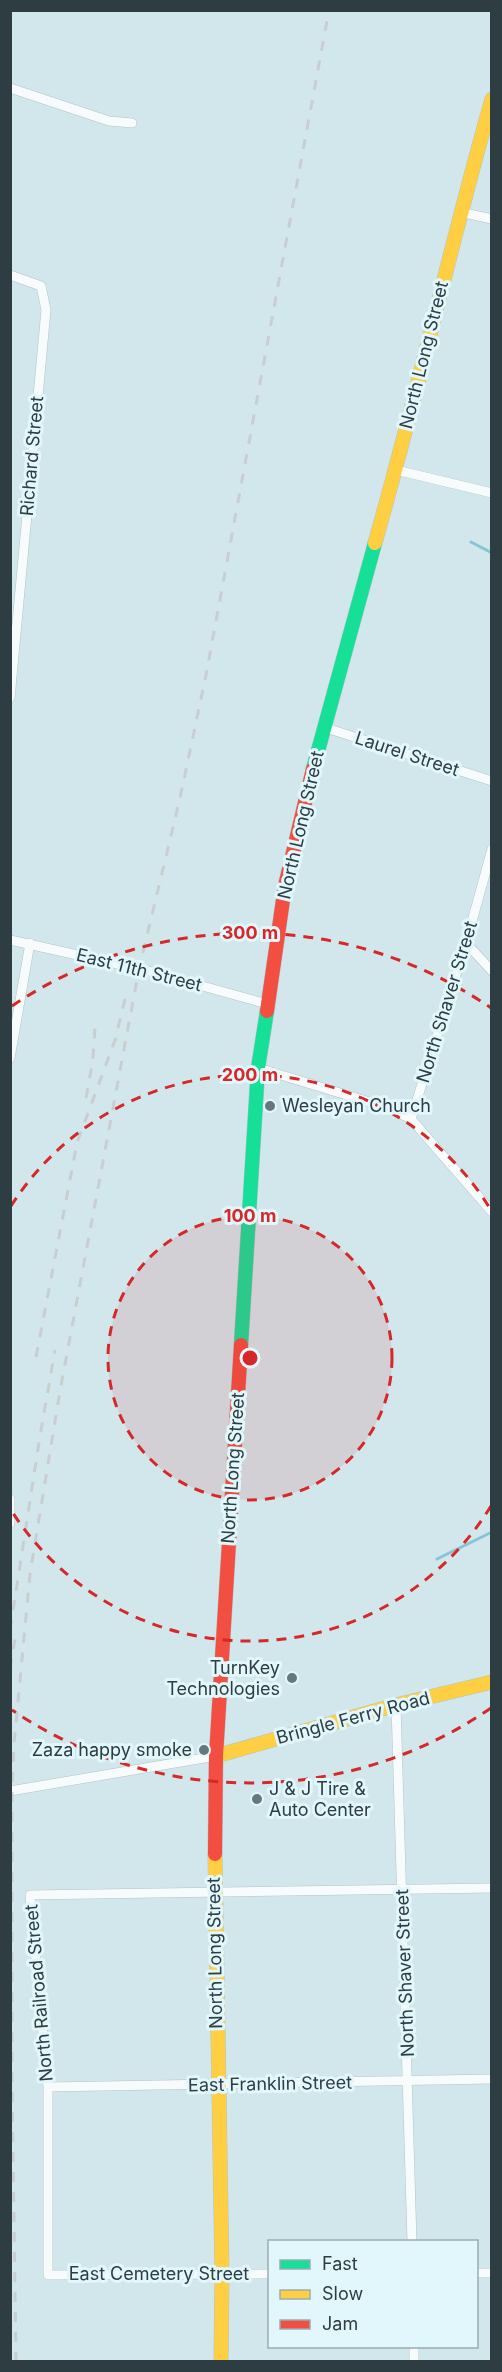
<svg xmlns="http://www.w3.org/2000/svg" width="502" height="2372" viewBox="0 0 502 2372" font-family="Inter,sans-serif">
  <rect width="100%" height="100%" fill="#d2e7ec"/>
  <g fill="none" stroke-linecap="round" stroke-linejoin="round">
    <!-- stream -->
    <path stroke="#88c5d4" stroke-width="3" d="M471 542 492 553
      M437 1559 492 1532"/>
    <defs>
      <path id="street" d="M10 88 109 121 132 123
        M460 212 492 219
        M10 275 41 286 46 310 10 698
        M396 470 492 493
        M323 727 492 781
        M10 940 145 970 267 1004
        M466 943 492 971
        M10 1058 30 943
        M258 1068 386 1107 411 1119 492 1212
        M411 1119 466 943 492 849
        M10 1499V1523
        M396 1705 412 2242
        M10 1791 216 1756
        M48 2087 492 2079
        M476 2273H492
        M270 2274 48 2275V2087L30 1895 492 1888
        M414 2346V2362"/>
      <path id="fast" d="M313 769 375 543
        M241 1345 258 1068 267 1011"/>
      <path id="slow" d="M375 543C417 396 450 246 492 99
        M216 1756 396 1705 492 1682
        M215 1854 222 2274 221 2362"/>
      <path id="jam" d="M267 1011 285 886 313 769
        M215 1854 216 1756 241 1345"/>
    </defs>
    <!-- street casing -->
    <use href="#street" stroke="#b3c3c7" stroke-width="10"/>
    <!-- fast casing -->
    <use href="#fast" stroke="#b3c3c7" stroke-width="15"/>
    <!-- slow casing -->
    <use href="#slow" stroke="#b3c3c7" stroke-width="15"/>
    <!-- jam casing -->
    <use href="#jam" stroke="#b3c3c7" stroke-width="15"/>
    <!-- street -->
    <use href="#street" stroke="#f8fbfc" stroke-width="9"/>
    <!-- fast -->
    <use href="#fast" stroke="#16e098" stroke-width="14"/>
    <!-- slow -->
    <use href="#slow" stroke="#ffcf43" stroke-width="14"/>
    <!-- jam -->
    <use href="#jam" stroke="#f24e42" stroke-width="14"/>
    <!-- rail -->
    <path stroke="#c9ced0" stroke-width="3" stroke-dasharray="10 10" stroke-linecap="butt" d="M86 1098 93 1059 95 1027
      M36 1357 77 1143 115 1040 127 991
      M10 1630 40 1436 55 1350
      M10 1669 15 1639
      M16 2362 12 2078V1791L14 1744 30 1574 60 1391 139 969 180 798 206 675 329 10"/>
  </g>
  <!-- distance rings -->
  <circle cx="250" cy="1358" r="142" fill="#d62828" fill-opacity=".12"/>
  <g fill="none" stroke="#d62828" stroke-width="3" stroke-dasharray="10 8">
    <circle cx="250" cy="1358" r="142"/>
    <path d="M491 1506A283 283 0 0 1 11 1510M11 1206A283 283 0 0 1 491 1210"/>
    <path d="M491 1708A425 425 0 0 1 12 1710M12 1006A425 425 0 0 1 491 1008"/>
  </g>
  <!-- markers -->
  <g fill="#67787d" stroke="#e1f7fc" stroke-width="2">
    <circle cx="270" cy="1106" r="6"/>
    <circle cx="292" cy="1678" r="6"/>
    <circle cx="204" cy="1750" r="6"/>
    <circle cx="257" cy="1799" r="6"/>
  </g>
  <g text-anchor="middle" stroke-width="6" stroke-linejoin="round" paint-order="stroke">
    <!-- street labels -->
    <g font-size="18" fill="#2e3d41" stroke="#e1f7fc">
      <text transform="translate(424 355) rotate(-76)" y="6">North Long Street</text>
      <text transform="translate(32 456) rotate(-85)" y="6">Richard Street</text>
      <text transform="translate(407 754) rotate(18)" y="6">Laurel Street</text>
      <text transform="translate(301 825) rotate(-77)" y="6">North Long Street</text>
      <text transform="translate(139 970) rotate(14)" y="6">East 11th Street</text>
      <text transform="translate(447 1002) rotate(-73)" y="6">North Shaver Street</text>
      <text transform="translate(233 1468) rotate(-86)" y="6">North Long Street</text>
      <text transform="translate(353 1718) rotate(-15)" y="6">Bringle Ferry Road</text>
      <text transform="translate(215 1953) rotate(-91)" y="6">North Long Street</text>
      <text transform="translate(405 1973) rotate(-92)" y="6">North Shaver Street</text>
      <text transform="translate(39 1993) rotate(-95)" y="6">North Railroad Street</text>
      <text transform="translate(270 2084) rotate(-1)" y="6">East Franklin Street</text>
      <text x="159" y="2280">East Cemetery Street</text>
    </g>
    <!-- poi labels -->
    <g font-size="18" fill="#2e3d41" stroke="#e1f7fc" text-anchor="start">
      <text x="282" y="1112">Wesleyan Church</text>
      <text x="280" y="1674" text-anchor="end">TurnKey<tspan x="280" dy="21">Technologies</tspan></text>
      <text x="192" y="1756" text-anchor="end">Zaza happy smoke</text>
      <text x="269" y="1795">J &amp; J Tire &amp;<tspan x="269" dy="21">Auto Center</tspan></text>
    </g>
  </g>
  <circle cx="250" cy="1358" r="9" fill="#d62828" stroke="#e1f7fc" stroke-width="3"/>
  <g font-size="18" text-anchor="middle" font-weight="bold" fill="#d62828" stroke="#e1f7fc" stroke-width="6" stroke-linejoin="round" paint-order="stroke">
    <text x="250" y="939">300 m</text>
    <text x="250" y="1081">200 m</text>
    <text x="250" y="1222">100 m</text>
  </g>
  <!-- border -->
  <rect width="502" height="2372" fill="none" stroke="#2e3d41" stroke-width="24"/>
  <!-- legend -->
  <rect x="268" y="2240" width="210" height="108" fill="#e1f7fc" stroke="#99adb1" stroke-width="1.5"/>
  <rect x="280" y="2260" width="30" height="9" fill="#16e098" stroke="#99adb1" stroke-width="1.5"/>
  <text x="322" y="2270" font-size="18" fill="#2e3d41">Fast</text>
  <rect x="280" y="2290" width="30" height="9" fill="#ffcf43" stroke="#99adb1" stroke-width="1.5"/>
  <text x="322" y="2300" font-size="18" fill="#2e3d41">Slow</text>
  <rect x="280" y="2320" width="30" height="9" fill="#f24e42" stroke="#99adb1" stroke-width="1.5"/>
  <text x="322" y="2330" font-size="18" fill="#2e3d41">Jam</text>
</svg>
